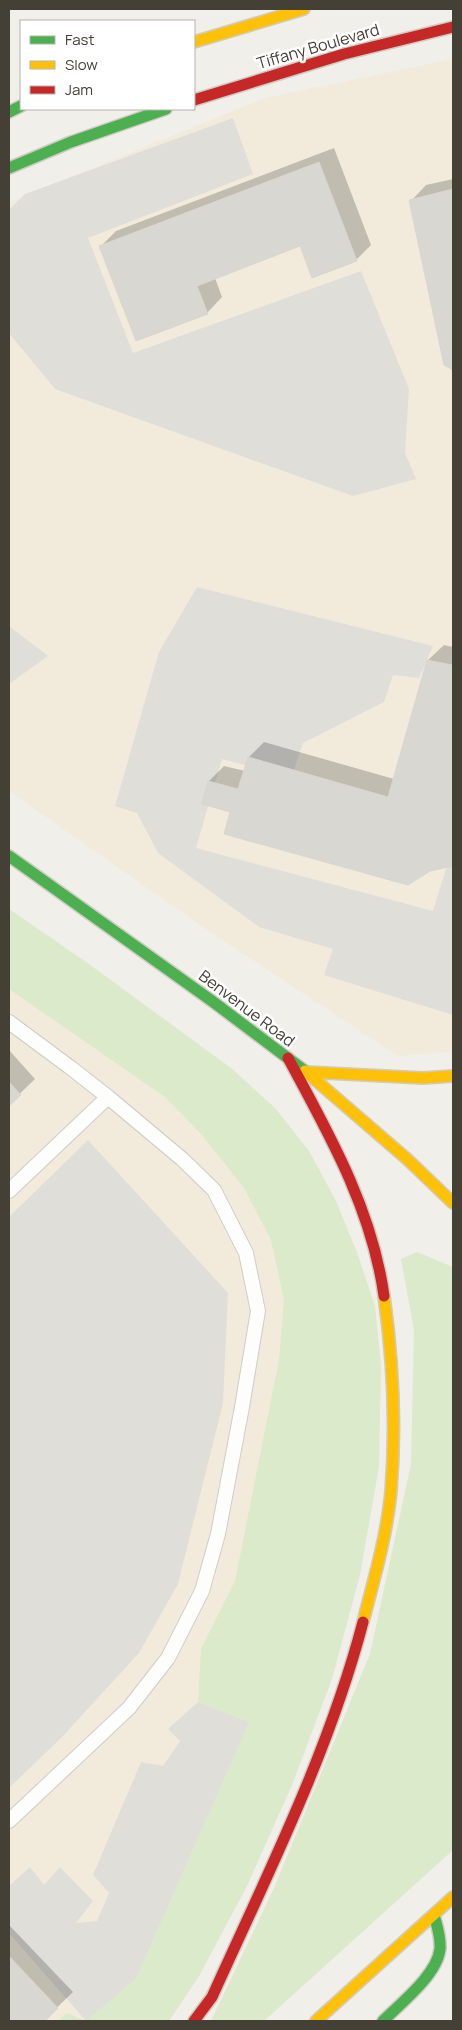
<svg xmlns="http://www.w3.org/2000/svg" width="462" height="2030" viewBox="0 0 462 2030" font-family="Manrope,sans-serif">
  <rect width="100%" height="100%" fill="#f0efe9"/>
  <!-- commercial -->
  <path fill="#f2ebdc" d="M453 59V1052L398 1056 207 930 9 791V202L265 98Z
    M9 909 86 962 231 1068 275 1108 309 1151 336 1201 358 1255 360 1575 247 1886 199 1976 169 2021H9Z"/>
  <!-- green -->
  <path fill="#dbeaca" d="M9 909 86 962 231 1068 275 1108 309 1151 336 1201 358 1255 375 1306 381 1366 379 1467 360 1575 332 1679 292 1785 247 1886 199 1976 169 2021H58L67 2013 86 2021 248 1722 198 1702 201 1649 235 1581 279 1360 284 1300 271 1240 244 1188 202 1135 165 1097 9 989Z
    M417 1252 453 1267V1850L264 2021H211L274 1888 370 1654 411 1464 414 1330 401 1259Z"/>
  <!-- parking -->
  <path fill="#dfded9" d="M233 118 253 174 88 238 133 353 361 271 409 389 405 453 416 479 353 496 55 389 9 333V210L25 194Z
    M197 587 433 646 419 678 393 675 384 702 303 743 291 778 222 759 196 848 433 911 453 846V1015L324 975 333 949 259 927 158 853 137 813 115 806 159 652Z
    M9 626 48 656 9 684Z
    M88 1140 228 1293 223 1403 178 1584 139 1653 62 1737 9 1788V1217Z
    M198 1702 249 1722 136 1978 86 2021 9 1933V1886L30 1867 44 1885 60 1867 93 1901 76 1923 97 1921 109 1893 93 1875 141 1762 163 1766 180 1741 168 1729Z"/>
  <!-- shadow -->
  <path fill="#0003" d="M334 148 371 245 356 260 301 245 215 278 222 297 207 313 101 246 116 231Z
    M453 179V369L446 365 411 201 426 185Z
    M444 645 453 647V864L429 870 232 811 209 781 224 766 245 771 249 757 264 742 394 779 428 660Z
    M9 1050 35 1079 9 1104Z
    M9 1925 73 1992 43 2021H9Z"/>
  <!-- building -->
  <path fill="#d9d7d2" stroke="#d8d6cf" d="M319 162 357 261 312 278 300 246 197 286 208 314 136 341 99 246Z
    M453 189V370L444 365 409 200Z
    M453 659V866L430 871 408 885 224 834 230 812 202 804 208 781 238 789 248 757 388 797 427 660 452 665Z
    M9 1082 21 1095 9 1106Z
    M9 1956 58 2008 45 2021H9Z"/>
  <g fill="none" stroke-linecap="round" stroke-linejoin="round">
    <defs>
      <path id="lane" d="M9 1022 71 1068 108 1097 182 1159 214 1190 246 1253 258 1311 242 1407 218 1534 202 1591 168 1658 129 1708 9 1821
        M9 1191 108 1097"/>
      <path id="fast" d="M9 112 21 106
        M9 168 71 142 166 109
        M9 856 212 1001 305 1071
        M383 2021C401 2003 437 1975 440 1949 441 1937 437 1926 434 1915"/>
      <path id="slow" d="M194 42 304 9
        M305 1071 407 1159 453 1203
        M307 1072 423 1078 453 1076
        M363 1622C374 1579 387 1535 391 1491 396 1427 393 1359 384 1296
        M316 2021 453 1897"/>
      <path id="jam" d="M194 100 344 54 453 27
        M288 1058C329 1134 372 1209 384 1296
        M194 2021 212 1997C267 1875 329 1752 363 1622"/>
    </defs>
    <!-- lane casing -->
    <use href="#lane" stroke="#ceccc7" stroke-width="16"/>
    <!-- fast casing -->
    <use href="#fast" stroke="#ceccc1" stroke-width="14"/>
    <!-- slow casing -->
    <use href="#slow" stroke="#ceccc1" stroke-width="14"/>
    <!-- jam casing -->
    <use href="#jam" stroke="#ceccc1" stroke-width="14"/>
    <!-- lane -->
    <use href="#lane" stroke="#fdfdfc" stroke-width="14"/>
    <!-- fast -->
    <use href="#fast" stroke="#4caf50" stroke-width="11"/>
    <!-- slow -->
    <use href="#slow" stroke="#ffc107" stroke-width="11"/>
    <!-- jam -->
    <use href="#jam" stroke="#c62828" stroke-width="11"/>
  </g>
  <g text-anchor="middle" stroke-width="5" stroke-linejoin="round" paint-order="stroke">
    <!-- street labels -->
    <g font-size="16" fill="#454036" stroke="#fff">
      <text transform="translate(318 46) rotate(-16)" y="6">Tiffany Boulevard</text>
      <text transform="translate(247 1008) rotate(37)" y="6">Benvenue Road</text>
    </g>
  </g>
  <!-- border -->
  <rect width="462" height="2030" fill="none" stroke="#454036" stroke-width="20"/>
  <!-- legend -->
  <rect x="20" y="20" width="175" height="90" fill="#ffffff" stroke="#b5b3af"/>
  <rect x="30" y="36" width="25" height="8" fill="#4caf50" stroke="#b5b3af"/>
  <text x="65" y="45" font-size="15" fill="#454036">Fast</text>
  <rect x="30" y="61" width="25" height="8" fill="#ffc107" stroke="#b5b3af"/>
  <text x="65" y="70" font-size="15" fill="#454036">Slow</text>
  <rect x="30" y="86" width="25" height="8" fill="#c62828" stroke="#b5b3af"/>
  <text x="65" y="95" font-size="15" fill="#454036">Jam</text>
</svg>
